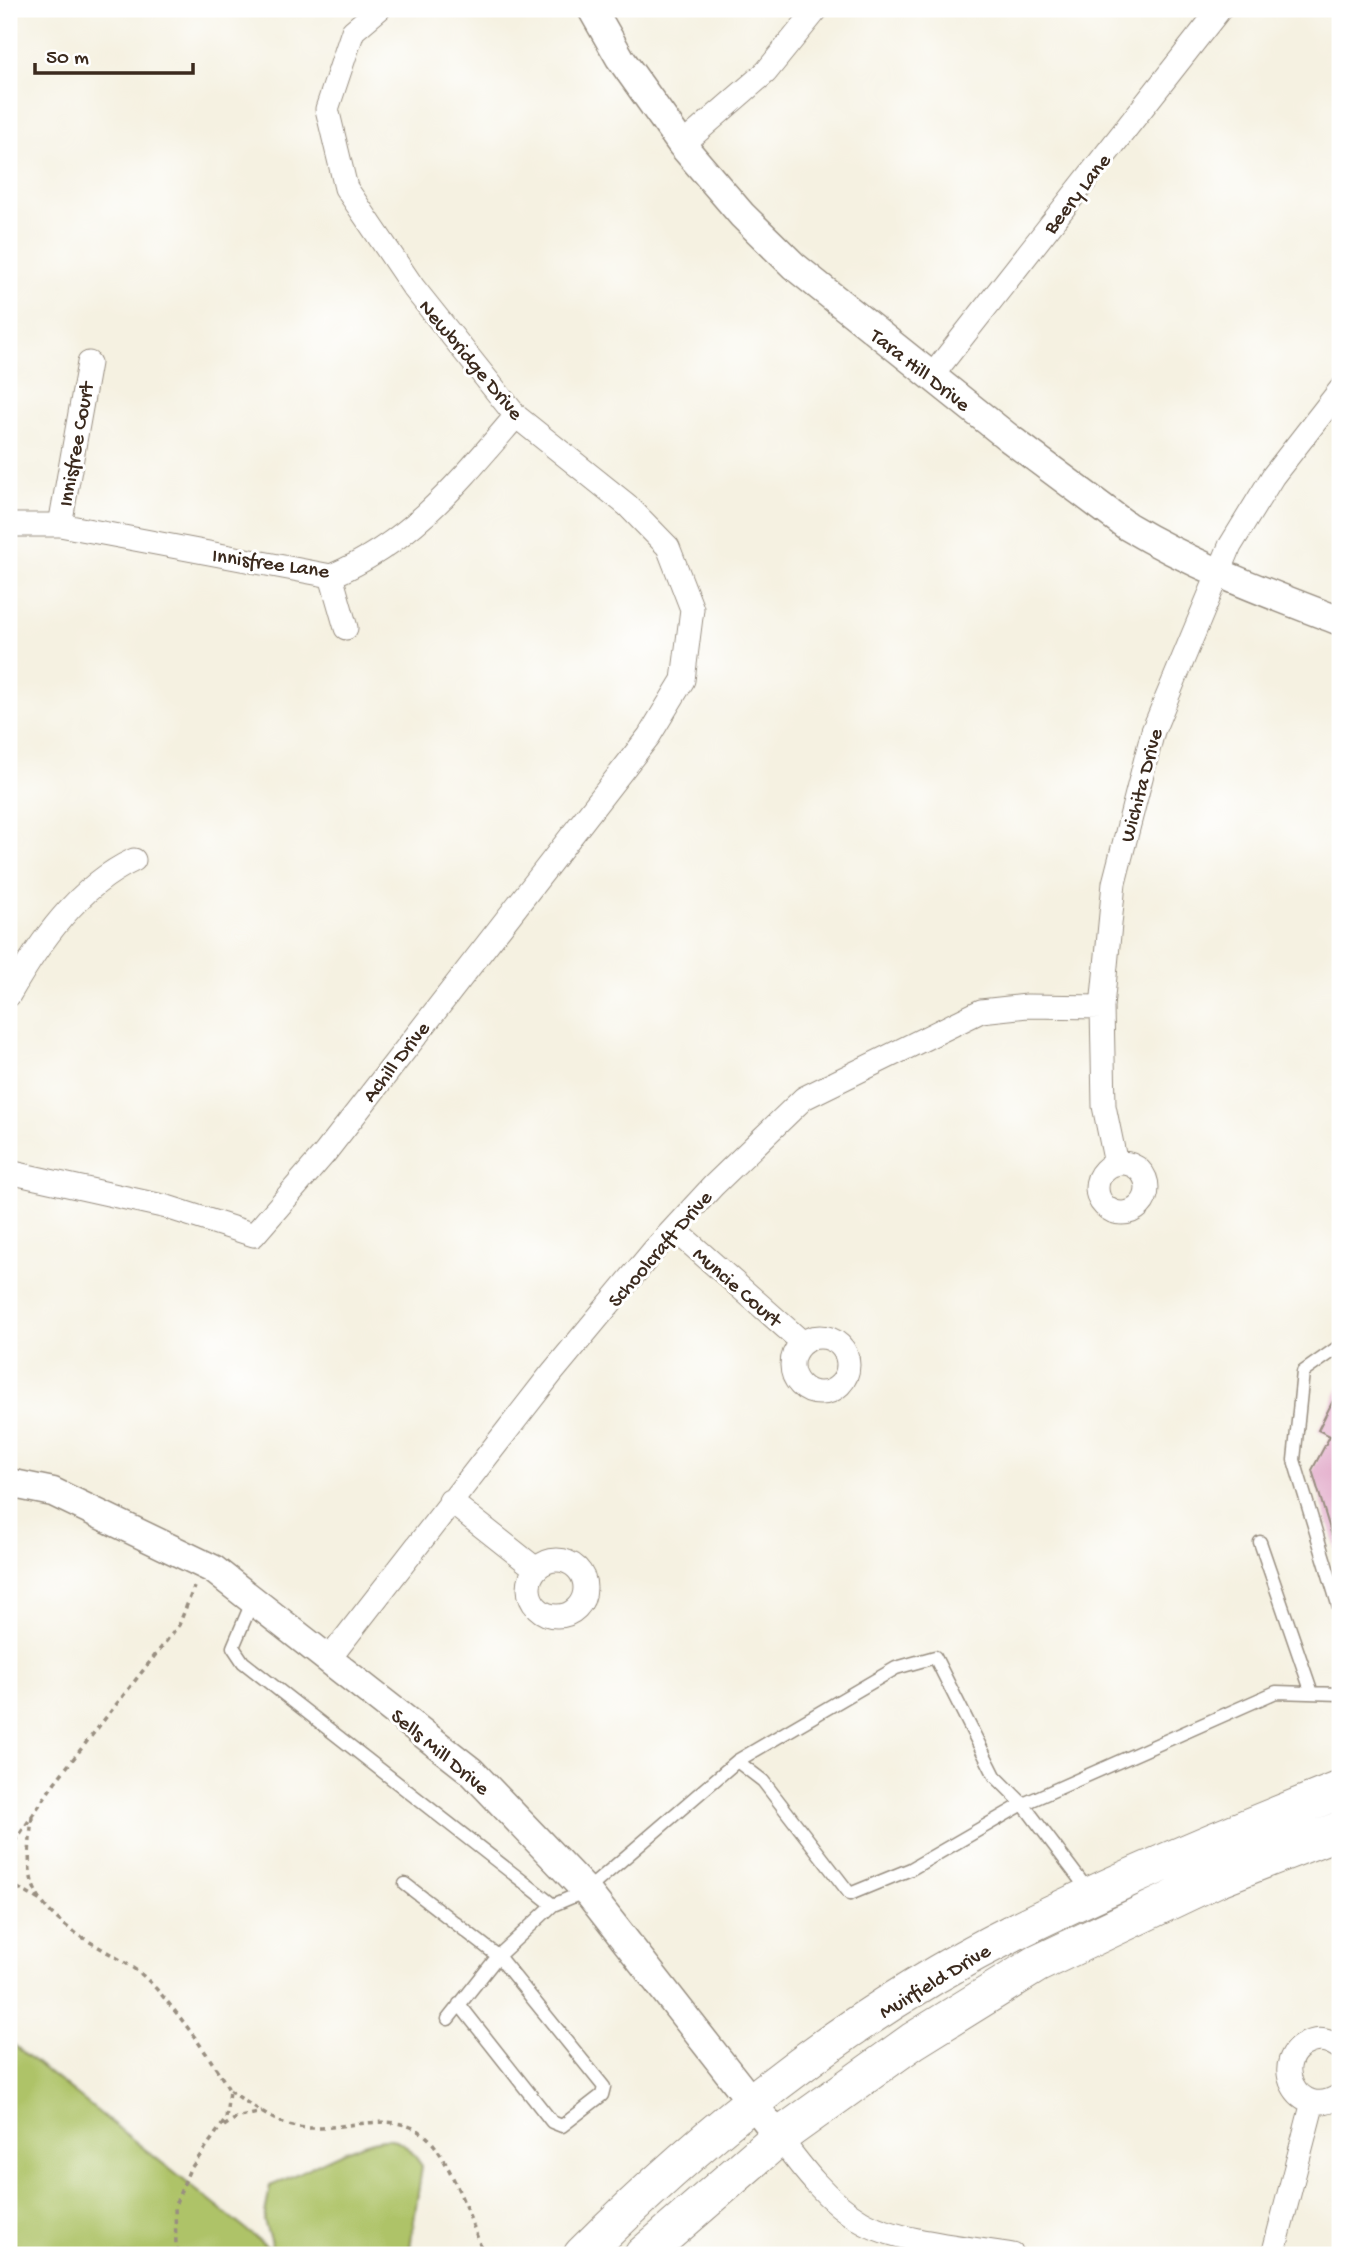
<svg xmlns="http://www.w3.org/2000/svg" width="1349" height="2264" viewBox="0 0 1349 2264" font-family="'Gochi Hand',sans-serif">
  <rect width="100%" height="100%" fill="#fff"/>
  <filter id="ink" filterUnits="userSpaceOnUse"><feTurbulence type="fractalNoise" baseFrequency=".0143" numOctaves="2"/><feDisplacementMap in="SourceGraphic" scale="14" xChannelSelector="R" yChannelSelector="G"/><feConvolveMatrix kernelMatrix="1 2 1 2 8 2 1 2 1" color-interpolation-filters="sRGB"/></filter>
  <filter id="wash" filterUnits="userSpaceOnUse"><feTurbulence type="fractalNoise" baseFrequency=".00686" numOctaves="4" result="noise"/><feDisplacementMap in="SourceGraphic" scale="28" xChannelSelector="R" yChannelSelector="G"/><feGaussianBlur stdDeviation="1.57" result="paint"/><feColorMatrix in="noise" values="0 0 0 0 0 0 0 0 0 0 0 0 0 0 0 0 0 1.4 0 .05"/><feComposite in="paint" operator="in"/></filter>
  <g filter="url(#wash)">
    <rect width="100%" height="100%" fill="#f5f1e1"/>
    <!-- green -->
    <path fill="#aec367" stroke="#747642" stroke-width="2" d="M9 2041 274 2252 264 2221 270 2186C297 2175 365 2136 391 2139 406 2141 414 2155 422 2166L409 2255H9Z"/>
    <g id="blocks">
      <!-- building -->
      <path fill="#e5b3cf" d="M1340 1387V1549H1336L1312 1470 1330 1436 1318 1430Z"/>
    </g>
  </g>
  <g filter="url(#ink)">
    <use href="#blocks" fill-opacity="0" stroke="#988e80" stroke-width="2"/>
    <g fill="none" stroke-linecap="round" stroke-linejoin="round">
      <defs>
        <path id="service" d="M1340 1346 1303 1372 1294 1460 1340 1611
          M1260 1542 1312 1693
          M253 1600 233 1647 243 1662 553 1905
          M737 1761 896 1668 935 1657 995 1776 1023 1804 1276 1692 1340 1694
          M405 1884 498 1956 604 2087 602 2095 562 2126 552 2122 459 2004
          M448 2019 498 1956 553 1905 586 1891 737 1761 763 1781 850 1894 911 1869 1023 1804 1090 1893"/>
        <path id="minor" d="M682 145 766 72 817 9
          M931 377 1220 9
          M9 525H60L331 576C413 541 459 482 516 416
          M60 525 89 363
          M331 576 346 628
          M9 995C39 943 78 886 134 860
          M1097 1188a25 25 0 1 1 50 0a25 25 0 1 1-50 0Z
          M1116 1164 1104 1106 1102 1007 1114 883 1153 731 1230 546 1273 476 1340 390
          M9 1172 167 1207 254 1235 325 1153 649 736 683 680 692 609 668 547 627 505 516 416 413 287 346 188 327 109 353 31 379 9
          M674 1229 803 1343
          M792 1365a28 28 0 1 1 56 0a28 28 0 1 1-56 0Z
          M450 1501 536 1569
          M529 1588a28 28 0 1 1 56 0a28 28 0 1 1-56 0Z
          M329 1659 551 1374 654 1250 713 1186 804 1098 981 1011 1027 1006 1102 1007
          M1340 2048C1331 2041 1320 2038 1310 2042 1266 2058 1298 2124 1340 2095
          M779 2137C802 2168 827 2201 861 2221 896 2242 971 2248 1013 2255
          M1273 2255 1313 2102"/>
        <path id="tertiary" d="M592 9 620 58 682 145 742 215 794 266 1009 438 1127 526C1194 566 1267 593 1340 621
          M9 1483 53 1492 213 1569 471 1771 589 1894 779 2137"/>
        <path id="primary" d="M582 2255C708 2129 856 2011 1016 1931 1121 1879 1231 1833 1340 1790
          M643 2255 779 2137 913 2041 1037 1964 1220 1877 1340 1830"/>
      </defs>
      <!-- service casing -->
      <use href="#service" stroke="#988e80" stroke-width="15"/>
      <!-- minor casing -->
      <use href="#minor" stroke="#988e80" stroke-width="25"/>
      <!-- tertiary casing -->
      <use href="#tertiary" stroke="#988e80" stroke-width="31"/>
      <!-- primary casing -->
      <use href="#primary" stroke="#988e80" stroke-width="39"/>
      <!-- path -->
      <path stroke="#988e80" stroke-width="3.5" stroke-dasharray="5 5" stroke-linecap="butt" d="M32 1817C30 1838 27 1861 32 1882 46 1928 107 1947 141 1974 164 1992 215 2063 229 2090L226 2119 189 2171 175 2205 176 2247 181 2255
        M9 1850 55 1782 179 1625 194 1587
        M9 1883 41 1901
        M229 2090C248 2103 267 2118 289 2125 334 2138 393 2103 429 2139 451 2162 472 2224 484 2255
        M224 2126 236 2118 262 2112"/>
      <!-- service -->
      <use href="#service" stroke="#fff" stroke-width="12"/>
      <!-- minor -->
      <use href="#minor" stroke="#fff" stroke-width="23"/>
      <!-- tertiary -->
      <use href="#tertiary" stroke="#fff" stroke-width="28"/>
      <!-- primary -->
      <use href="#primary" stroke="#fff" stroke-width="37"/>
    </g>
  </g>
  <g text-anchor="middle" stroke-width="6" stroke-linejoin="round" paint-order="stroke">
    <!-- street labels -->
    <g font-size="21" fill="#3b2a1e" stroke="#fff">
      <text transform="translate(1076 193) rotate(-52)" y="7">Beery Lane</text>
      <text transform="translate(472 359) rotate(50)" y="7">Newbridge Drive</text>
      <text transform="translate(921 369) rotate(38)" y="7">Tara Hill Drive</text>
      <text transform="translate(75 444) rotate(-80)" y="7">Innisfree Court</text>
      <text transform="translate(271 562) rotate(8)" y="7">Innisfree Lane</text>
      <text transform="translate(1140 785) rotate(-75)" y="7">Wichita Drive</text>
      <text transform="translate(395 1061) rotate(-52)" y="7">Achill Drive</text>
      <text transform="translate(659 1248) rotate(-49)" y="7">Schoolcraft Drive</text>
      <text transform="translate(738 1286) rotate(41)" y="7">Muncie Court</text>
      <text transform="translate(441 1751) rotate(40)" y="7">Sells Mill Drive</text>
      <text transform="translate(934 1980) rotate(-31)" y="7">Muirfield Drive</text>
    </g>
  </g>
  <!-- margin -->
  <rect width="1349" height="2264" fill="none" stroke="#fff" stroke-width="35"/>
  <!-- scale -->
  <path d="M35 63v10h158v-10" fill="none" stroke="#3b2a1e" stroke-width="3.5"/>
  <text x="46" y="63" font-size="21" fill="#3b2a1e" stroke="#ffffff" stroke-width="5" paint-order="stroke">50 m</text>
</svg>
